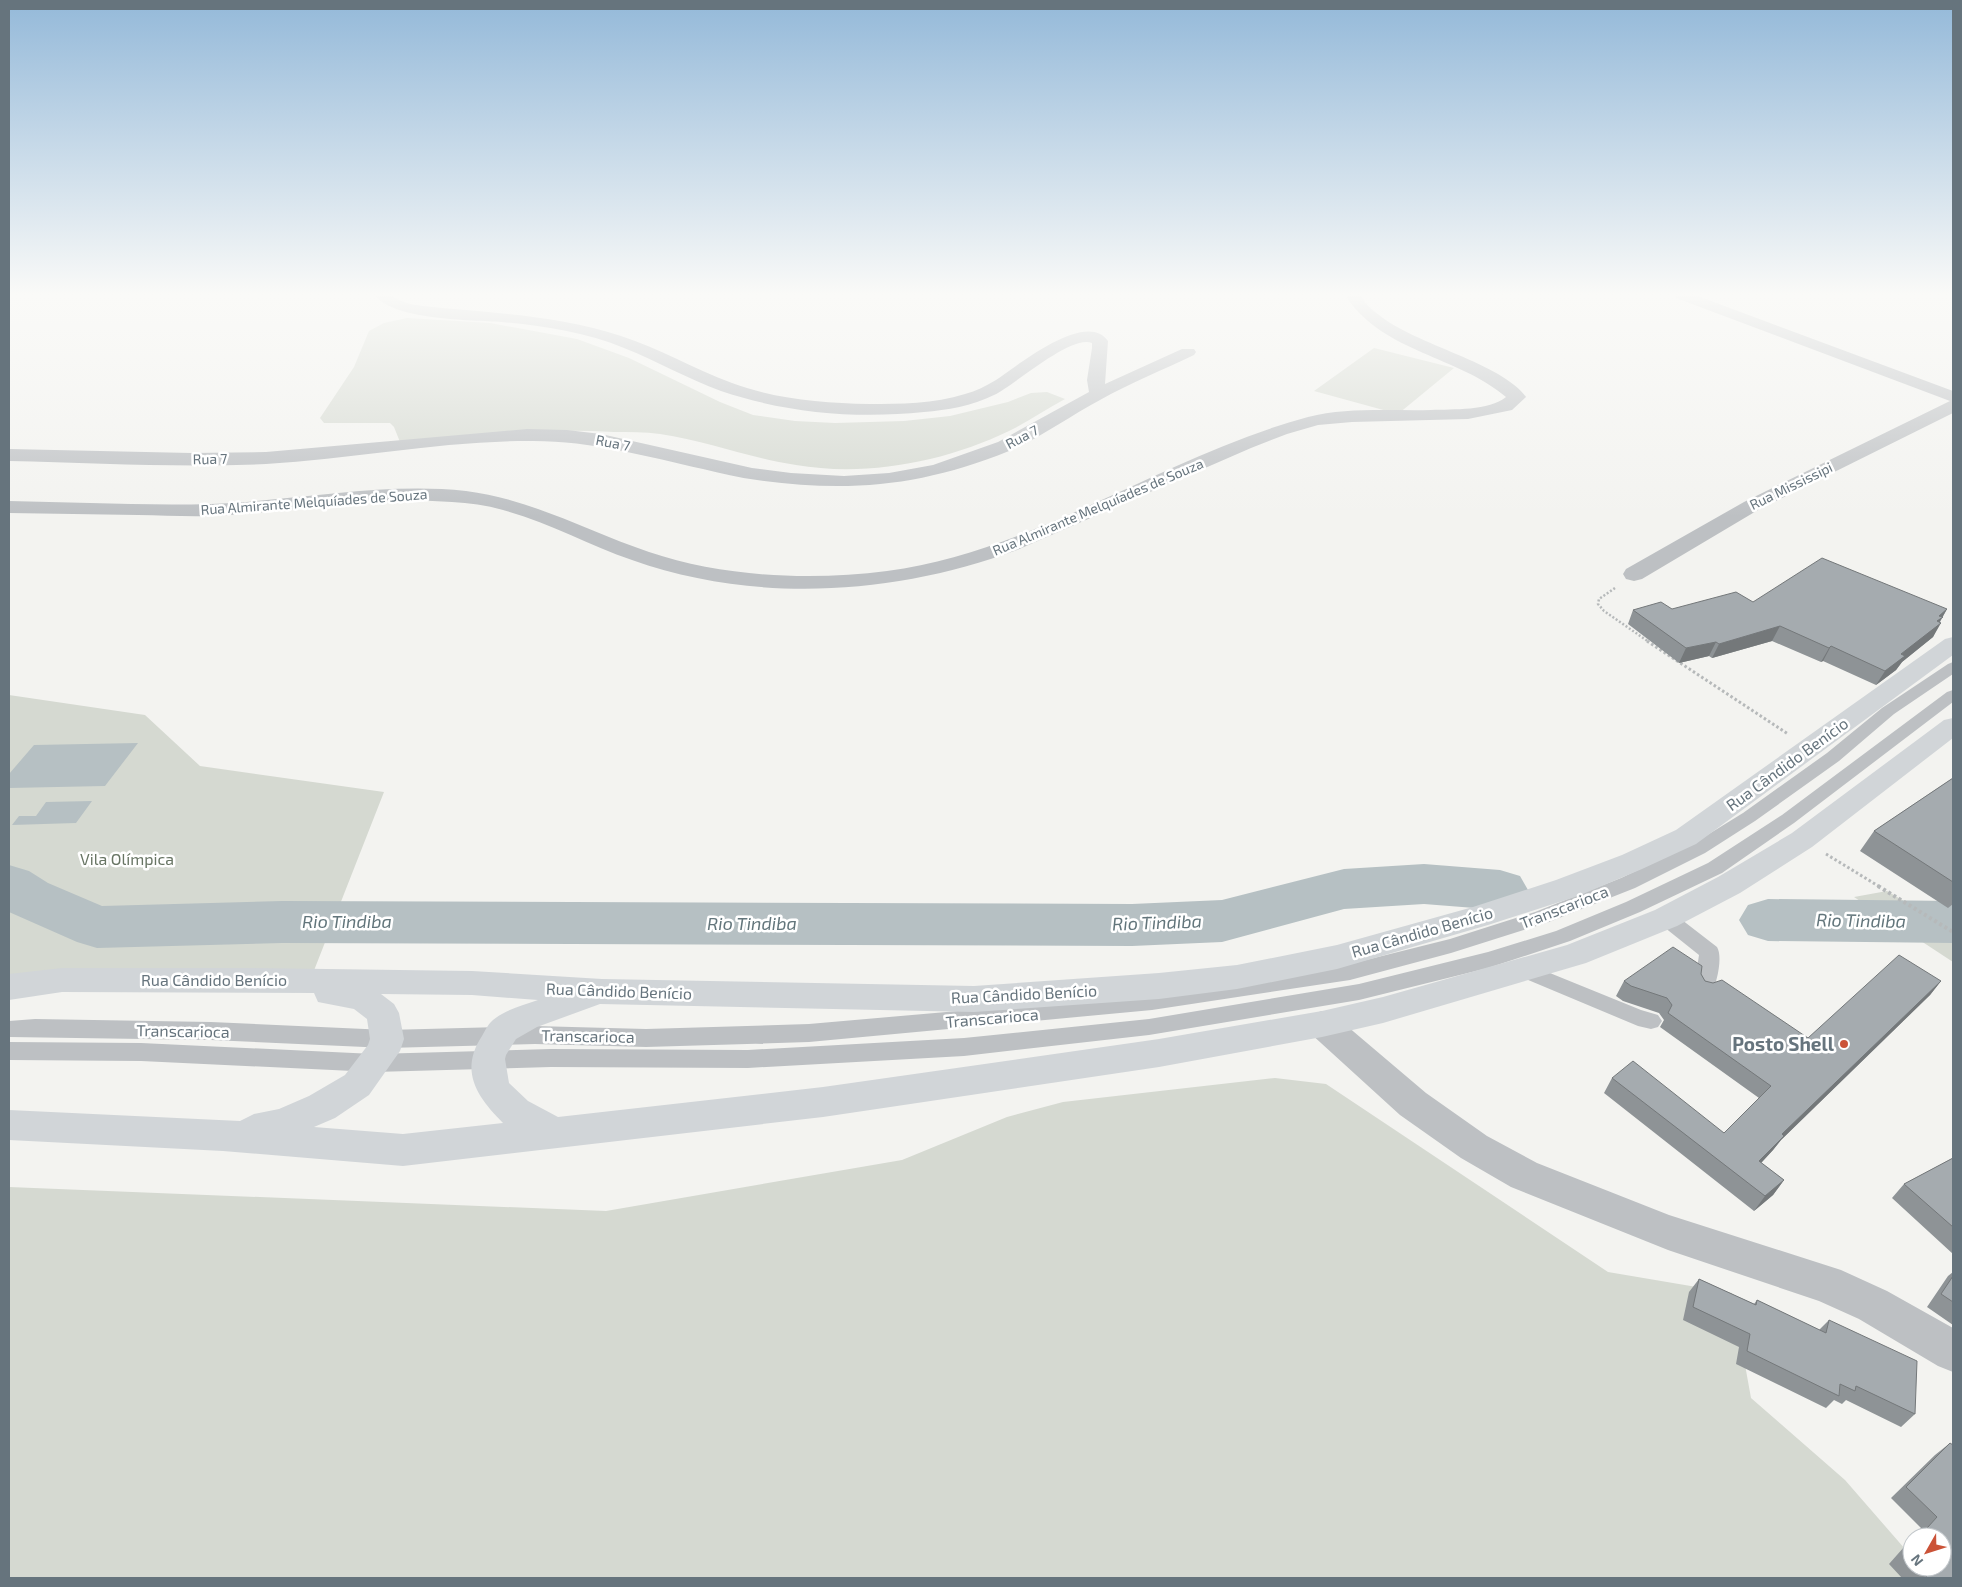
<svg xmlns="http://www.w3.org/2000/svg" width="1962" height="1587" viewBox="0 0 1962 1587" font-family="'Exo 2',sans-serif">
  <rect width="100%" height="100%" fill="#f3f3f0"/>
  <!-- green -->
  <path fill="#d5d9d1" d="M407 318 490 323 577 339 629 358 720 402 753 415 795 421 835 423 904 421 950 416 1008 402 1031 393 1047 392 1065 399C1046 409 1028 422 1009 431 945 462 866 477 796 465 749 458 707 441 660 434 645 432 629 432 614 432 542 428 471 435 400 442L394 427 390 423H324L320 418 354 367 369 331 384 323Z
    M1374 348 1454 368 1398 414 1314 391Z
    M9 695 145 715 200 766 384 792 313 973 44 978 9 982Z
    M1887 891 1919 910H1953V962L1854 897Z
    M1275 1078 1326 1084 1608 1272 1732 1293 1751 1398 1845 1480 1912 1557V1567L1931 1578H9V1187L606 1211 902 1160 1007 1117 1063 1102Z"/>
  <!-- water -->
  <path fill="#b6c0c3" d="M138 743 105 786 9 788V774L34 745Z
    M92 801 76 823 12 825 19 816H36L46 802Z"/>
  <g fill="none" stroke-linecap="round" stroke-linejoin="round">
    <!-- river -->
    <path fill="#b6c0c3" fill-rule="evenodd" d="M1424 864 1500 870 1520 876 1528 890 1520 904 1500 910 1424 904 1344 909 1222 942 1132 946 282 943 97 948 77 942 9 912V865L29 871 48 883 102 906 282 901 1132 904 1222 900 1344 869Z
      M1768 899 1953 901V943L1768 941 1748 935 1739 920 1748 905Z"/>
    <!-- path-far2 -->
    <path stroke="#b6b9ba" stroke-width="2.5" stroke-dasharray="2 2" stroke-linecap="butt" d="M1615 588 1599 599 1598 604 1604 611 1649 642"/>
    <!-- path-far1 -->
    <path stroke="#b6b9ba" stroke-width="3" stroke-dasharray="2.5 2.5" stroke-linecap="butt" d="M1647 641 1788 734
      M1826 854 1880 887"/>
    <!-- path -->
    <path stroke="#b6b9ba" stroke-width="4" stroke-dasharray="3 3" stroke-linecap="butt" d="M1878 886 1953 932"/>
    <!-- lane -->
    <path fill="#bdc0c3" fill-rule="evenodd" d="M1953 662V674L1894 714 1839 761 1755 821 1705 853 1635 888 1549 922 1451 953 1350 980 1152 1010 809 1042 646 1047 535 1044 387 1048 211 1040 9 1037V1021L35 1019 211 1022 387 1030 535 1026 646 1029 809 1024 1152 994 1350 964 1450 939 1535 912 1621 878 1691 845 1743 813 1827 753 1882 708 1948 664Z
      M1953 690V702L1794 823 1722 873 1640 912 1570 941 1488 968 1359 1000 1149 1035 964 1056 748 1068 551 1067 374 1072 141 1061 9 1060V1042L141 1043 374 1054 551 1049 748 1050 964 1038 1149 1019 1359 984 1488 952 1556 931 1626 902 1708 863 1782 815 1947 692Z
      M1666 911 1673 913 1717 947C1723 957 1717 983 1711 994L1704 996 1697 994 1694 988 1699 955 1659 923 1656 918 1659 913Z
      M1523 962 1641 1010 1658 1015 1662 1021 1658 1027 1651 1029 1638 1026 1516 975 1513 970 1516 965Z"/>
    <!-- street -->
    <path fill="#bdc0c3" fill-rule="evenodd" d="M375 295C379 295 386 294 390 295 394 296 393 297 397 299 405 303 414 305 423 306 489 313 557 315 621 336 659 348 694 369 732 383 775 399 822 403 869 404 900 404 934 404 965 394 976 391 986 386 996 380 1016 367 1086 309 1108 341L1105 384 1182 349H1194L1196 352 1194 355C1163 370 1130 383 1100 400 1070 416 1040 438 1009 451 922 486 850 493 757 480 739 478 721 473 703 469 645 456 588 440 528 441 441 441 353 459 266 464 181 468 94 463 9 461V449L191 453 266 452 527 429 567 430 601 434 752 468 791 473 844 476 889 473 933 465 998 442 1089 392 1087 380 1092 348V343C1071 334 1015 385 994 395 972 406 947 410 924 412 856 419 786 413 721 391 688 379 657 361 624 348 585 332 543 326 502 322 472 320 392 320 375 295Z
      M1347 295H1361C1364 303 1372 310 1379 315 1416 345 1502 363 1526 397L1512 410 1468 419 1352 422 1318 425 1287 434 1251 448 1017 550C895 595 756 604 632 560 589 545 548 522 503 510 486 505 469 503 452 502 371 495 290 513 210 516 186 517 162 515 138 515 95 514 52 514 9 513V501C76 502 144 506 211 504 296 501 381 482 466 491 531 499 587 531 649 552 723 577 810 581 887 571 1037 551 1163 456 1308 417 1347 407 1391 411 1431 410 1453 409 1489 411 1506 397 1458 356 1385 353 1347 298Z
      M1674 295H1695L1953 391V413L1758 510 1642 579 1634 581 1626 579 1623 574 1626 569 1744 502 1950 401 1676 298Z
      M1322 1011 1334 1015 1426 1093 1487 1136 1537 1163 1669 1215 1841 1270 1887 1291 1953 1328V1372L1938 1366 1859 1319 1819 1301 1668 1250 1511 1187 1461 1158 1400 1115 1310 1033 1305 1024 1310 1015Z"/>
    <!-- primary -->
    <path fill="#d1d5d8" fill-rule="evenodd" d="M1953 637V655L1696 844 1642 869 1578 896 1488 925 1337 969 1237 989 1159 999 974 1012 600 1004 537 1027 516 1039 506 1055 505 1059 509 1083 528 1101 558 1117 823 1087 1159 1039 1322 1011 1383 997 1567 945 1655 910 1718 877 1792 833 1944 720 1953 718V738L1812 847 1740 893 1677 926 1586 963 1383 1023 1322 1037 1159 1067 823 1117 403 1166 223 1151 9 1140V1110L240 1121 254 1114 279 1109 309 1096 345 1075 368 1045 370 1039 367 1019 354 1009 318 1002 314 993 62 992 9 1000V974L62 968H253L472 971 602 979 974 986 1159 973 1237 965 1337 945 1473 907 1556 880 1622 855 1676 830 1945 639ZM381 994 472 995 538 1000C523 1005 505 1010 493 1020 488 1024 485 1031 482 1036 459 1071 477 1097 503 1123L403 1134 314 1127 335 1118 369 1095 400 1051 404 1039 399 1013 394 1004Z"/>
  </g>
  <!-- wall -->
  <path fill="#8e9396" d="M1672 609H1947L1940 622 1933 637 1902 662 1896 670 1876 685 1823 661 1821 662 1772 641 1712 658 1709 656 1679 663 1628 624 1633 610Z
    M1953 778V904L1948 908 1860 851 1874 831Z
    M1701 974 1705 981 1808 1038 1941 981 1930 995 1781 1140 1773 1150 1761 1163 1784 1180 1773 1195 1754 1211 1604 1093 1612 1078 1724 1133 1759 1098 1660 1027 1664 1020 1659 1013 1623 1001 1616 996 1624 981Z
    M1953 1158V1254L1892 1198 1904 1184Z
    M1953 1272V1325L1927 1307 1948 1276Z
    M1699 1279 1754 1304 1757 1300 1819 1330 1829 1320 1915 1414 1901 1427 1846 1400 1842 1404 1834 1400 1826 1408 1736 1364 1739 1347 1683 1320 1689 1292Z
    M1950 1443 1953 1578H1902L1889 1564 1912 1538V1567H1942V1537H1913L1921 1528 1891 1498 1935 1455Z"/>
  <!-- shaded-wall -->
  <path fill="#74787a" d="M1947 609 1937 626 1941 623 1933 637 1902 662 1896 670 1876 685 1885 671 1939 616Z
    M1780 626 1772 641 1712 658 1719 644Z
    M1716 642 1709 656 1679 663 1686 648Z
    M1831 646 1823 661 1821 662 1829 648Z
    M1941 981 1930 995 1781 1140 1773 1150 1749 1176 1759 1161 1782 1134Z
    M1784 1180 1773 1195 1754 1211 1765 1196Z"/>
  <!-- building -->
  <path fill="#a5abaf" stroke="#74787a" d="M1822 558 1947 609 1939 616 1943 617 1937 621 1941 623 1901 654 1905 656 1885 671 1831 646 1829 648 1780 626 1719 644 1716 642 1686 648 1633 610 1661 602 1672 609 1736 592 1753 602Z
    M1953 778V882L1874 831Z
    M1673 947 1702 966 1701 974 1705 981 1713 983 1722 980 1808 1038 1899 955 1941 981 1782 1134 1784 1136 1759 1161 1784 1180 1765 1196 1612 1078 1633 1061 1724 1133 1771 1086 1668 1013 1672 1005 1667 998 1631 986 1624 981Z
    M1953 1158V1227L1904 1184Z
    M1953 1276V1302L1941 1294Z
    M1699 1279 1756 1305 1757 1300 1826 1333 1829 1320 1917 1361 1915 1414 1856 1386 1855 1391 1840 1384 1839 1396 1747 1351 1750 1334 1693 1307Z
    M1950 1443 1953 1445V1578H1928L1917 1567H1942V1537H1919L1937 1517 1906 1487Z
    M1912 1544V1562L1904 1553Z"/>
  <!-- sky -->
  <linearGradient id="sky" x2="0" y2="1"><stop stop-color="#94b9d9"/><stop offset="0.57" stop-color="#fafaf8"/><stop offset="1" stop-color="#fafaf8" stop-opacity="0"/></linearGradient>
  <rect width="1962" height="517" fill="url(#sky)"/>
  <!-- markers -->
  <circle fill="#cb5338" stroke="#fff" stroke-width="2" cx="1844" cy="1044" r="5"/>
  <g text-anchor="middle" stroke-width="5" stroke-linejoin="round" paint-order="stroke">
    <!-- far-street labels -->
    <g font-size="14" fill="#66747d" stroke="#fff">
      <text transform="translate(1022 437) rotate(-28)" y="5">Rua 7</text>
      <text transform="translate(613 443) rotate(11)" y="5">Rua 7</text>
      <text transform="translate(210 459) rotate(-1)" y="5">Rua 7</text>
      <text transform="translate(1791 486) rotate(-26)" y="5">Rua Mississipi</text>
      <text transform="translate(314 502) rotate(-4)" y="5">Rua Almirante Melquíades de Souza</text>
      <text transform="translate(1098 507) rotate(-23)" y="5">Rua Almirante Melquíades de Souza</text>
    </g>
    <!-- street labels -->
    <g font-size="16" fill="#66747d" stroke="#fff">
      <text transform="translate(1787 764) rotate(-36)" y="6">Rua Cândido Benício</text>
      <text transform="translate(1564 907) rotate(-21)" y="6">Transcarioca</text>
      <text transform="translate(1422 932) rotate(-16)" y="6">Rua Cândido Benício</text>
      <text x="214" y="986">Rua Cândido Benício</text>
      <text transform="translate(619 991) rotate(2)" y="6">Rua Cândido Benício</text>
      <text transform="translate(1024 994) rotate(-3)" y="6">Rua Cândido Benício</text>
      <text transform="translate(992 1018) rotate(-5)" y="6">Transcarioca</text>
      <text transform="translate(183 1031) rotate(1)" y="6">Transcarioca</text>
      <text transform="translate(588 1036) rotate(1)" y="6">Transcarioca</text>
    </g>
    <!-- park labels -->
    <g font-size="16" fill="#687564" stroke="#fff">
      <text x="127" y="865">Vila Olímpica</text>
    </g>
    <!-- water labels -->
    <g font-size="18" font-style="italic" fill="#62757b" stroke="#fff">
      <text transform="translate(1861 921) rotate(1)" y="6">Rio Tindiba</text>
      <text x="347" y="928">Rio Tindiba</text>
      <text transform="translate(1157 923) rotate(-2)" y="6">Rio Tindiba</text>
      <text x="752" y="930">Rio Tindiba</text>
    </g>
    <!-- near-poi labels -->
    <g font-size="19" font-weight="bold" fill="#66747d" stroke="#fff" text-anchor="end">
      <text x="1834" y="1051">Posto Shell</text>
    </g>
  </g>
  <!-- border -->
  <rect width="1962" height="1587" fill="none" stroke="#66747d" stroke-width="20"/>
  <!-- north arrow -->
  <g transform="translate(1927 1552) rotate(231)"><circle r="24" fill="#ffffff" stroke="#c2c7cb"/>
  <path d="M0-4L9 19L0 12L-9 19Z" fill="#cb5338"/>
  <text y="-8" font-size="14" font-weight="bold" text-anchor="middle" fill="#66747d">N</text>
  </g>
</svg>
